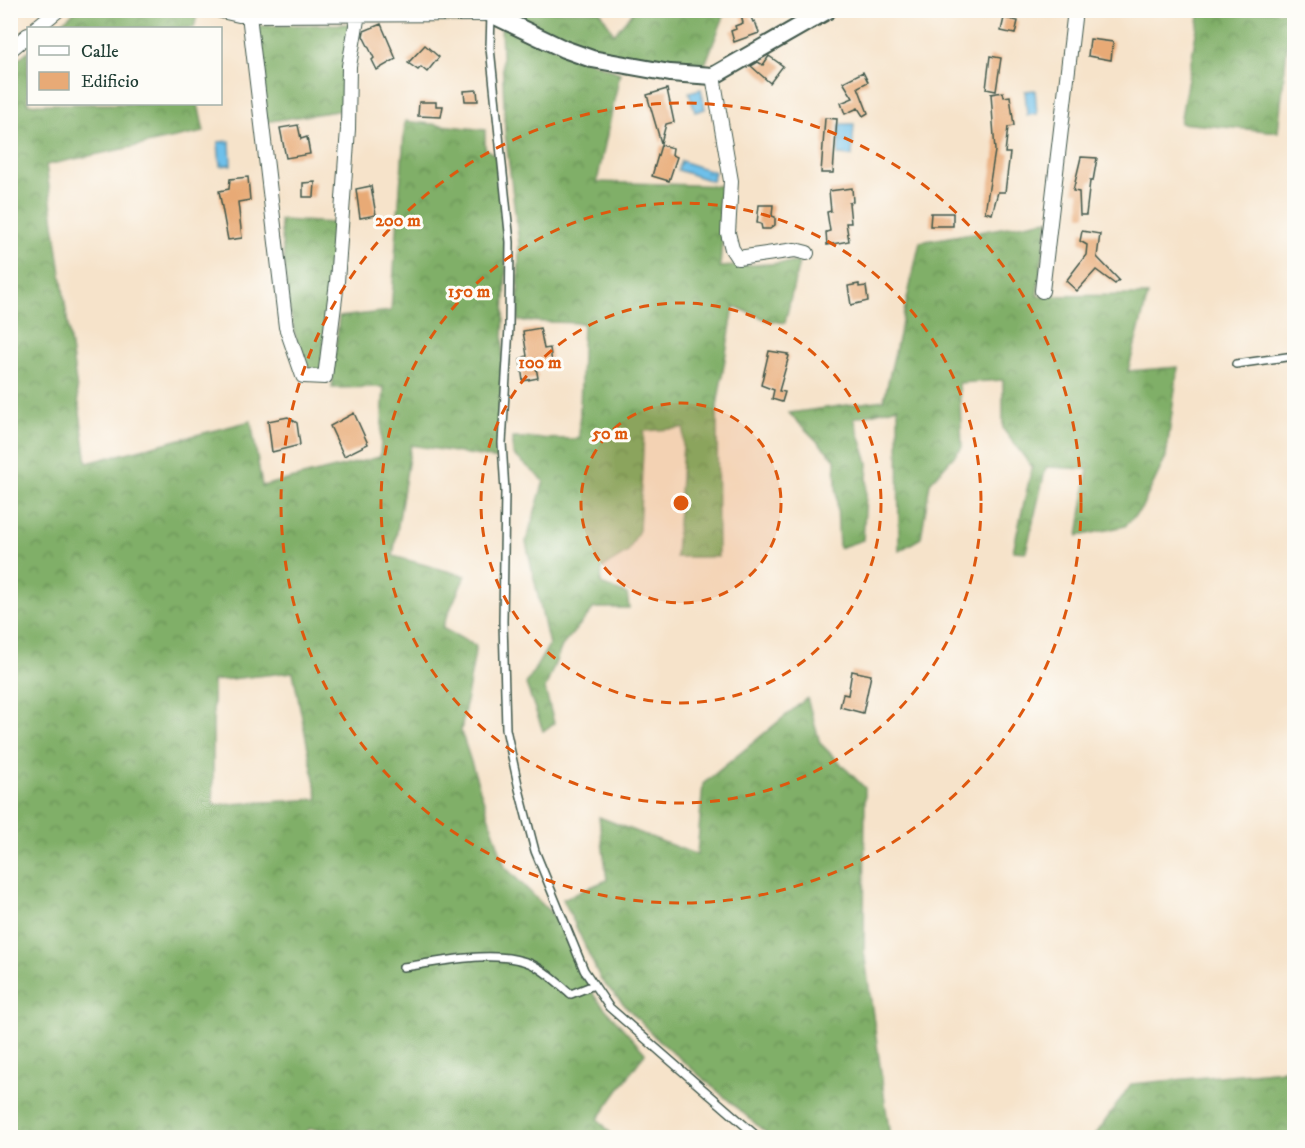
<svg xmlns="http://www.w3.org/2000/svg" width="1305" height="1148" viewBox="0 0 1305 1148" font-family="'IM FELL DW Pica',serif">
  <defs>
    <pattern id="forest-crowns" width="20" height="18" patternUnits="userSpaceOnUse" patternTransform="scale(1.5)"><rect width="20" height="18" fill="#80af68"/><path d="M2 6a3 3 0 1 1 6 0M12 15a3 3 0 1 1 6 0" fill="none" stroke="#689056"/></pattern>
    <pattern id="water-ripples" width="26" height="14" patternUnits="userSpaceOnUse" patternTransform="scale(1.5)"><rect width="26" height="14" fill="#6ec0ea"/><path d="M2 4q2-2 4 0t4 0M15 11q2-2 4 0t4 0" fill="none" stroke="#5a9dbe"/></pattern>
  </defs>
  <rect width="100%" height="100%" fill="#fdfcf7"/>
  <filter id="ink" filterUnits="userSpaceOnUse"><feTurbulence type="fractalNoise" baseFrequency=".0167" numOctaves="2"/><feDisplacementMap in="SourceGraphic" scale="12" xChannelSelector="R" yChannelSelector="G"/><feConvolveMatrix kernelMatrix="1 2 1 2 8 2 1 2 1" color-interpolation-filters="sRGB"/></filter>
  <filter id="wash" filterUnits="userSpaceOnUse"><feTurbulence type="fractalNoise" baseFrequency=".008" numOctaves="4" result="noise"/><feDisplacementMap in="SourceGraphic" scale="24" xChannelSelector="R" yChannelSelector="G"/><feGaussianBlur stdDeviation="1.35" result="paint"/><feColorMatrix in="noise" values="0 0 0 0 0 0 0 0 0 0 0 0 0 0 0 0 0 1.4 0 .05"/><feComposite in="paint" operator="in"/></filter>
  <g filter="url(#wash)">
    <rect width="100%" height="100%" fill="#f6e3ca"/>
    <!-- forest -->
    <path fill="url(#forest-crowns)" stroke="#50764e" stroke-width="1.5" fill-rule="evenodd" d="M185 10 197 15 194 28H55L76 11Z
      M504 11H600L614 34 634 11H726L704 67 623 58 559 40Z
      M1200 11H1291L1278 132 1180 123Z
      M349 24 343 110 265 122 255 26Z
      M501 27 620 73 597 182 726 186 720 267 799 262 785 323 767 320 734 306 717 406 718 557H676L684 428 644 431 639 530 628 552 602 568 601 584 627 594 629 608H594L562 646 545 689 554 723 543 731 526 684 549 645 526 542 544 481 513 454V438L579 439 583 323 518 321 519 244 505 132Z
      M28 51V104H198L204 132 46 165 87 463 251 421 262 486 380 457 384 387 332 388 339 317 391 311 405 121 485 130V148L499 159 506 269 498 459 411 445 393 556 465 576 442 628 476 646 461 731 505 867 556 918 595 997 645 1053 598 1119 614 1137 382 1138 372 1131 309 1129 299 1138 11 1137 10 906 12 870 10 869V66ZM293 672 318 799 213 805V681Z
      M280 220 336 223 321 372H304L289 308Z
      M1048 220 1037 296 1148 295 1128 371 1178 367 1166 457 1141 509 1125 526 1078 536 1088 469 1046 467 1026 552 1013 551 1032 467 1003 429V380L959 383 962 447 930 483 921 538 899 551 898 407 854 418 868 463 863 540 839 548 835 459 789 413 884 400 920 242Z
      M807 698 820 743 865 788 864 951 890 1137H771L655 1037 601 980 563 899 607 880 599 817 697 855 703 784Z
      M1294 1069V1137H1094L1131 1084Z"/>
    <!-- water -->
    <path fill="url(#water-ripples)" stroke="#467e8f" stroke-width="1.5" d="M701 89 705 109 695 112 689 92Z
      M1035 90 1037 114 1027 115 1025 91Z
      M840 124H854L852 156 838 155Z
      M230 141 231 165 220 166 218 142Z
      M681 161 715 172 712 181 678 170Z"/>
    <g id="blocks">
      <!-- building -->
      <path fill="#e8aa76" d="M740 10H748L753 22 755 21 759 33 734 42 731 31 736 29 735 26 743 23Z
        M1004 18 1018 21 1015 34 1001 31Z
        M381 24 396 59 377 70 372 60 374 58 363 36 364 31Z
        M1090 39 1113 42 1111 60 1088 56Z
        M425 45 439 57 427 72 421 67 418 70 408 63Z
        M769 56 783 66 770 83 751 66 758 62 763 65Z
        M990 56 1001 58 996 91 986 89Z
        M863 72 868 82 858 87 868 113 863 116 858 108 845 114 841 103 853 98 843 82Z
        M667 89 674 122 666 124 661 143 647 95Z
        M477 90 478 101H465L464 91Z
        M1003 92 1004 97 1010 96 1014 126 1008 127 1005 153H1010L1005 192H998L992 214 985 212 995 151 991 94Z
        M419 102H436V106H443L441 117 418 116Z
        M825 118 837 119 833 173H821Z
        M298 125 301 139 307 137 310 154 286 158 280 128Z
        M661 145 673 148 672 155 677 157 669 181 652 176Z
        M1081 157 1097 158 1093 181H1090L1086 215H1080L1079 192 1073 191Z
        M248 177 250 200 238 202 242 238 228 240 219 191 229 189 230 179Z
        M315 182 314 197H303V183Z
        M371 186 376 215 360 218 356 189Z
        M852 188 853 202 849 203 851 223H846L849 241 827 245 826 232 830 231 827 212 831 211 829 191Z
        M759 205H773L772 216 775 217V225L770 229H762L761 224 757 223Z
        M931 213H953V226H930Z
        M1082 231 1100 234 1097 257 1119 280 1115 284 1096 270 1077 291 1066 281 1086 255 1087 245 1080 241Z
        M859 284V287L866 286 868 301 851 305 848 286Z
        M540 328 544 349 550 348 552 364 536 367 538 378 523 381 520 359 527 356 523 331Z
        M769 351 788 354 787 355 789 356 779 391 785 392 782 402 772 399 774 390 761 385Z
        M354 413 368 444 344 456 330 426Z
        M288 417 297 423 300 445 272 452 268 421Z
        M852 671 871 675 863 713 840 707 843 694 848 695Z"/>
    </g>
  </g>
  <g filter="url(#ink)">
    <use href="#blocks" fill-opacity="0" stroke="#3f564a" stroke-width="1.5"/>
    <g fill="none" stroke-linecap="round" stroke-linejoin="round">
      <defs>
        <path id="service" d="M491 14 490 48 510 242 509 327 502 443 505 491 503 622 506 729 519 789 535 851 584 970 609 1007 759 1138
          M1236 364 1294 356
          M403 967C441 962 493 949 529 963 544 969 559 984 571 994L594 985"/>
        <path id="minor" d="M217 10 239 15 491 14V10
          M249 15 286 327 303 376 325 377 337 282 348 129 349 66 358 14
          M36 28 58 10
          M10 50 28 35
          M713 76 731 181 728 233 732 249 738 258 795 250 807 253
          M1042 291 1075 10"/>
        <path id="tertiary" d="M491 14 564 49 592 59 670 73 713 76 828 10"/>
      </defs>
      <!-- service casing -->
      <use href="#service" stroke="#3f564a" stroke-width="10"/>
      <!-- minor casing -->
      <use href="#minor" stroke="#3f564a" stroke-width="16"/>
      <!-- tertiary casing -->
      <use href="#tertiary" stroke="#3f564a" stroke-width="20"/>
      <!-- service -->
      <use href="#service" stroke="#fff" stroke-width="7"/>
      <!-- minor -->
      <use href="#minor" stroke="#fff" stroke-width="14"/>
      <!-- tertiary -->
      <use href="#tertiary" stroke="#fff" stroke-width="16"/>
    </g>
  </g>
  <!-- distance rings -->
  <circle cx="681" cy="503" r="100" fill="#de580e" fill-opacity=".12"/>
  <g fill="none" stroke="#de580e" stroke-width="3" stroke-dasharray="10 8">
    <circle cx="681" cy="503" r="100"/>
    <circle cx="681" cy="503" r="200"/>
    <circle cx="681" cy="503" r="300"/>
    <circle cx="681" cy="503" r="400"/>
  </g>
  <circle cx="681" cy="503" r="9" fill="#de580e" stroke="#fdfcf7" stroke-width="3"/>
  <g font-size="18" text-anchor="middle" font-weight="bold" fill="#de580e" stroke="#fdfcf7" stroke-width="6" stroke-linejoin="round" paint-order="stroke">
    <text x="398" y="226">200 m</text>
    <text x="469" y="297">150 m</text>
    <text x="540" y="368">100 m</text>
    <text x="610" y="439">50 m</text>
  </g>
  <!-- margin -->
  <rect width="1305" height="1148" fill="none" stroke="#fdfcf7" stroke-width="36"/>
  <!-- legend -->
  <rect x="27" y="27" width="195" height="78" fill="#fdfcf7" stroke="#a4b0a9" stroke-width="1.5"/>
  <rect x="39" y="46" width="30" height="9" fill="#ffffff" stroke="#a4b0a9" stroke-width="1.5"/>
  <text x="81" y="57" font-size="18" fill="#1f3d34">Calle</text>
  <rect x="39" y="72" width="30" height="18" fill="#e8aa76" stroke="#a4b0a9" stroke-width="1.5"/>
  <text x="81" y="87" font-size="18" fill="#1f3d34">Edificio</text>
</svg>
